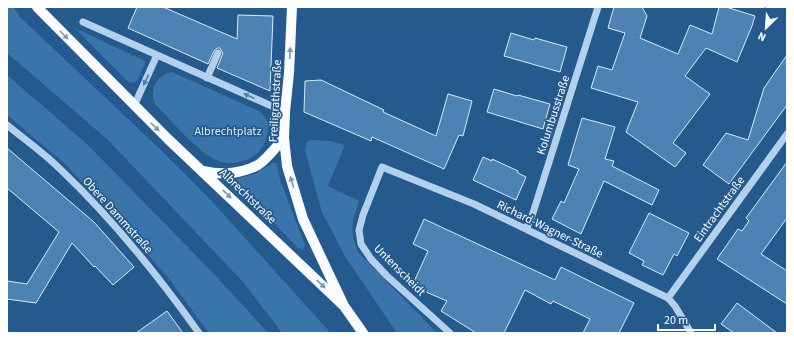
<svg xmlns="http://www.w3.org/2000/svg" width="794" height="340" viewBox="0 0 794 340" font-family="'Source Sans 3',sans-serif">
  <rect width="100%" height="100%" fill="#255a8e"/>
  <!-- green -->
  <path fill="#3974ab" d="M7 7H13L21 18 164 153 207 196 328 330 329 333H282L244 283 108 140 7 53Z
    M75 28 145 61V64L137 81 133 83 128 82Z
    M172 72 261 112 269 124C266 141 264 153 246 160 237 163 228 165 219 161 200 155 170 119 155 104 149 91 156 74 172 72Z
    M7 75 87 144 215 275 268 333H209L169 279 115 217 62 161 7 115Z
    M310 140 331 141 345 145 328 186 359 201C352 224 349 229 358 252L437 333H397L346 258 322 212 305 151 306 143Z
    M274 162 277 164 280 180 305 245 303 250 298 248 235 182 239 178 255 174Z"/>
  <!-- building -->
  <path fill="#4d83b4" stroke="#d9eaf8" d="M137 7H163L237 39 238 15 273 16 270 91 217 68 223 53 220 48H217L214 51 208 64 128 28Z
    M614 7H642L647 16 640 38 678 54 690 25 712 34 719 7H726L755 16 752 26 737 62 706 48 685 76 710 94 673 143 686 153 675 167 626 132 638 102 591 88 598 66 612 70 625 33 608 28Z
    M511 33 534 40 535 38 567 47 560 72 504 56Z
    M787 55V105L729 184 703 165 726 133 748 140 764 88Z
    M321 80 384 110 383 112 436 136 448 94 472 101 463 136 459 135 444 169 372 137 371 141 304 112 305 81Z
    M494 89 517 96 518 95 550 104 543 129 487 112Z
    M582 118 615 127 605 159 614 161 612 166 659 190 652 205 604 181 581 234 552 219 561 201 564 203 579 169 568 165Z
    M7 148 94 222 134 267 113 285 95 266 94 267 72 243 36 303 7 299V281L27 284 59 232 7 188Z
    M483 157 492 161V159L518 171V173L526 177 516 200 473 180Z
    M787 162V218L761 254 787 271V304L717 259 738 229 742 231 749 221 746 218Z
    M649 213 689 233 677 256 674 254 663 275 642 265 644 261 629 253Z
    M424 219 555 280 561 267 634 303 619 333H583L590 319 553 301 551 304 525 290 504 333H476L441 311 447 301 412 286 428 251 413 244Z
    M737 303 777 333H734L721 324Z
    M167 311 183 333H136Z"/>
  <g fill="none" stroke-linecap="round" stroke-linejoin="round">
    <!-- minor -->
    <path stroke="#b4d1eb" stroke-width="7" d="M83 22 285 112
      M207 78 218 53
      M134 106 157 55
      M7 125C24 139 43 152 59 168 112 218 157 274 199 333
      M526 229 532 216 598 7
      M668 298 787 134
      M450 333 387 276 371 259 361 244 359 230 363 215 382 167 474 204 668 298 675 306 691 333"/>
    <!-- major -->
    <path stroke="#f9fbff" stroke-width="10" d="M37 7 168 139 344 306
      M292 7 289 73 285 112 284 138 287 166 303 219 344 306 363 333
      M203 171C221 175 241 174 258 165 268 158 276 147 284 138"/>
  </g>
  <!-- one-way arrows -->
  <defs><path id="oneway-solid" d="M-6-.8H1V-3.2L6.5 0L1 3.2V.8H-6Z"/></defs>
  <g fill="#7a9abb">
    <use href="#oneway-solid" transform="translate(64 35) rotate(45)"/>
    <use href="#oneway-solid" transform="translate(290 53) rotate(-88)"/>
    <use href="#oneway-solid" transform="translate(155 127) rotate(44)"/>
    <use href="#oneway-solid" transform="translate(292 182) rotate(-107)"/>
    <use href="#oneway-solid" transform="translate(227 194) rotate(44)"/>
    <use href="#oneway-solid" transform="translate(321 284) rotate(44)"/>
  </g>
  <g fill="#507eaa">
    <use href="#oneway-solid" transform="translate(146 80) rotate(115)"/>
    <use href="#oneway-solid" transform="translate(249 96) rotate(-156)"/>
  </g>
  <g text-anchor="middle" stroke-width="3.5" stroke-linejoin="round" paint-order="stroke">
    <!-- street labels -->
    <g font-size="12" fill="#fff" stroke="#255a8e">
      <text transform="translate(275 101) rotate(-87)" y="4">Freiligrathstraße</text>
      <text transform="translate(553 115) rotate(-72)" y="4">Kolumbusstraße</text>
      <text transform="translate(248 196) rotate(44)" y="4">Albrechtstraße</text>
      <text transform="translate(719 209) rotate(-54)" y="4">Eintrachtstraße</text>
      <text transform="translate(118 215) rotate(48)" y="4">Obere Dammstraße</text>
      <text transform="translate(550 229) rotate(26)" y="4">Richard-Wagner-Straße</text>
      <text transform="translate(400 270) rotate(45)" y="4">Untenscheidt</text>
    </g>
    <!-- park labels -->
    <g font-size="12" fill="#d9eaf8" stroke="#255a8e">
      <text x="228" y="135">Albrechtplatz</text>
    </g>
  </g>
  <!-- border -->
  <rect width="794" height="340" fill="none" stroke="#ffffff" stroke-width="16"/>
  <!-- north arrow -->
  <g transform="translate(766 28) rotate(205)" stroke="#255a8e" stroke-width="3" paint-order="stroke">
  <path d="M0-3L7 15L0 10L-7 15Z" fill="#ffffff"/>
  <text y="-6" font-size="11" font-weight="bold" text-anchor="middle" fill="#ffffff">N</text>
  </g>
  <!-- scale -->
  <path d="M658 324v6h57v-6" fill="none" stroke="#ffffff" stroke-width="2"/>
  <text x="664" y="324" font-size="12" fill="#ffffff" stroke="#255a8e" stroke-width="3" paint-order="stroke">20 m</text>
</svg>
